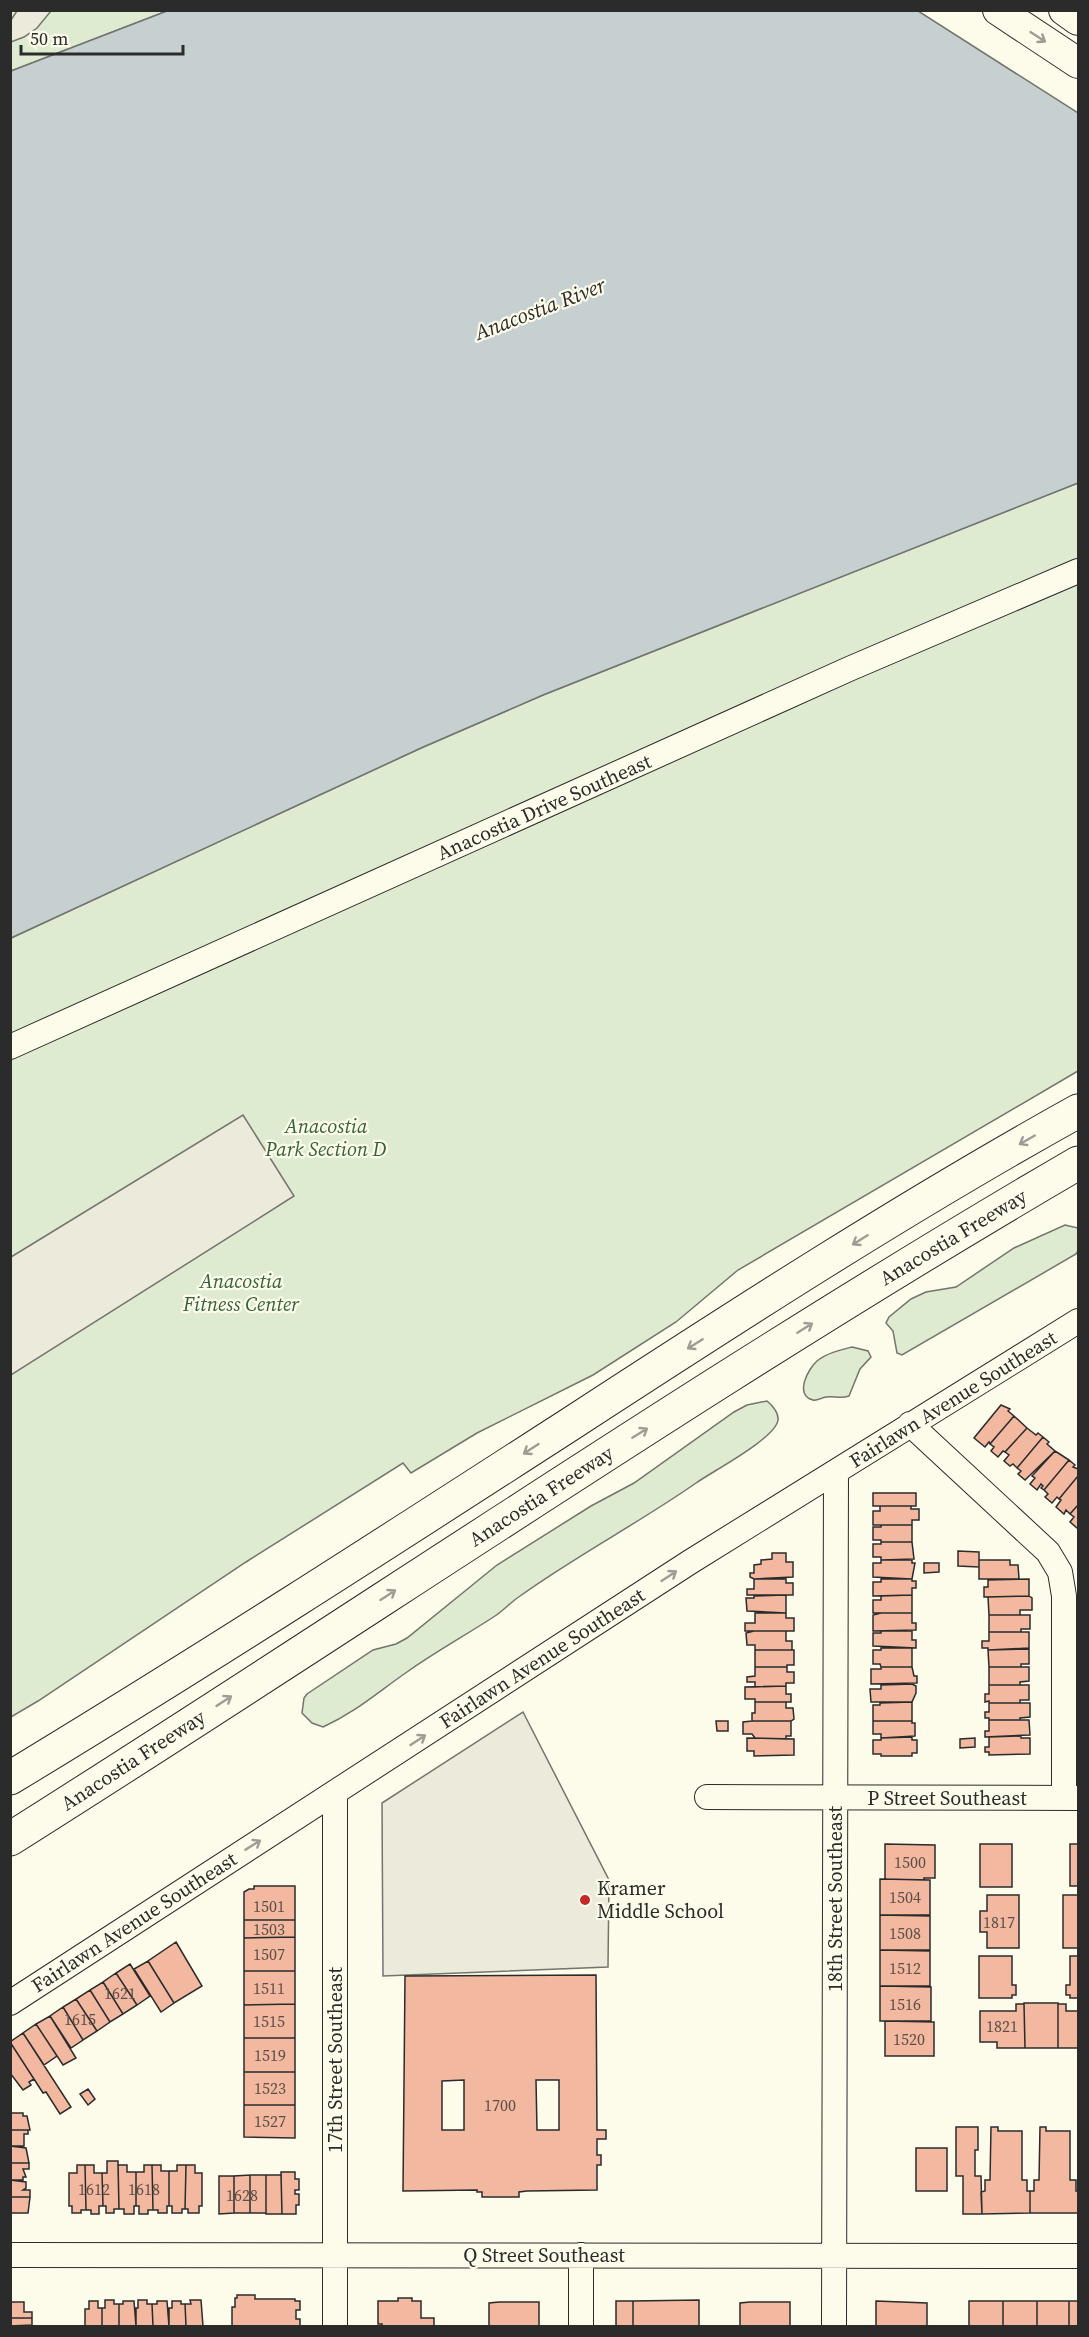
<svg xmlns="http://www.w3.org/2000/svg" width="1089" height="2337" viewBox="0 0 1089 2337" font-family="'Source Serif 4',serif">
  <rect width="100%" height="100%" fill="#fdfbea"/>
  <!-- green -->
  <path fill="#deebd1" stroke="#74746e" stroke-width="1.5" d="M11 11H167L11 71Z
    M1078 483V1071L738 1270 676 1322 593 1375 477 1433 411 1473 403 1463 246 1562 38 1701 11 1717V938L421 748 543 695Z
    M1065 1225 1078 1228V1251L1076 1254 902 1355 897 1353 893 1331 886 1323 889 1317 911 1299 926 1292 956 1287 1014 1248Z
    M852 1347 868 1351 871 1357 860 1369 849 1396C841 1399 835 1396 826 1397 821 1398 817 1401 813 1400 794 1395 808 1369 817 1361 827 1353 840 1350 852 1347Z
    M767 1401C772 1405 779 1413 778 1420 776 1438 713 1471 696 1483 639 1523 577 1555 520 1596 511 1602 504 1610 495 1616 466 1635 435 1652 407 1672 378 1692 356 1712 323 1727L312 1723 302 1713 304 1698 307 1694 373 1650 396 1644 407 1638 497 1565 591 1506 634 1483 734 1412 747 1405Z"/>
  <!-- parking -->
  <path fill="#eceadb" stroke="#74746e" stroke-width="1.5" d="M17 11V10L51 11 37 28 24 37 11 42V20Z
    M243 1115 294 1196 11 1375V1257Z
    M523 1712 609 1880 608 1967 383 1976 382 1803Z"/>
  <!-- water -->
  <path fill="#c7d0d0" stroke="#74746e" stroke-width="1.5" d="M167 11H1078V483L543 695 421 748 11 938V71Z"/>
  <!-- pier -->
  <path fill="#fdfbea" stroke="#74746e" stroke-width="1.5" d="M918 11H1078V113Z"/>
  <!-- building -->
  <path fill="#f2b8a0" stroke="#2b2b2b" stroke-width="1.5" fill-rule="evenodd" d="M1001 1405 1010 1409 1008 1411 1014 1416 990 1444 989 1442 985 1447 974 1438Z
    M1014 1416 1027 1428 1005 1452 1003 1451 998 1457 991 1451 994 1447 990 1444Z
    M1027 1428 1036 1435 1038 1433 1043 1437 1017 1468 1013 1464 1010 1466 1004 1461 1009 1455 1005 1452Z
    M1043 1437 1049 1442 1047 1444 1055 1451 1025 1480 1018 1474 1021 1471 1017 1468Z
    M1055 1451 1069 1460 1044 1490 1041 1488 1043 1486 1041 1484 1037 1490 1030 1484 1035 1478 1032 1476Z
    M1069 1460 1075 1465 1073 1467 1078 1469V1476L1059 1499 1057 1497 1052 1503 1045 1497 1048 1494 1044 1490Z
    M1078 1476V1505L1070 1514 1066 1510 1064 1514 1056 1507 1061 1500 1059 1499Z
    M873 1493H916V1506H873Z
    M1078 1505V1528H1077L1070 1522 1074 1517 1070 1514Z
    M880 1506H911V1509H919V1520H912V1525H873V1511H880Z
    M881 1525H912V1542H881V1540H873V1527H881Z
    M881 1542H912L914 1559 881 1560V1557H873V1544H881Z
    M958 1551 979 1552V1567L958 1566Z
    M772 1553H786V1562H793V1577L754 1579 750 1577V1573H754V1565L761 1564V1560L772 1559Z
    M881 1560H912V1563H915L912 1579 873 1577V1563H881Z
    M979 1560H1010V1565H1018L1019 1579H979Z
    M924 1563H939V1572L924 1573Z
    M754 1579H786V1583H793V1595H747V1589H754Z
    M881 1579H912V1581H916V1588H912V1595L873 1596V1582H881Z
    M1029 1579V1596L984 1597V1587H988V1580Z
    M786 1595V1613L747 1611 746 1598H754V1596Z
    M912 1595V1613H873V1600H881V1596Z
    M1029 1596 1032 1598V1610H1020V1615H989L988 1597Z
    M755 1613H786V1618H794V1631H745V1623H755Z
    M881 1613H912V1623H916V1630L873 1631V1615Z
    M989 1615H1030V1629H1021V1632H989Z
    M754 1631H786V1641H792V1650H755V1645H747L746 1633Z
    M881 1631H912V1640H916V1648L873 1646V1633H881Z
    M989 1632H1029V1648L988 1650V1648H982V1641H989Z
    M881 1648H912V1667H881L880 1664H873V1650H881Z
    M1029 1649V1664H1021V1667H989L988 1650Z
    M755 1650H794V1665H787V1667H755Z
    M755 1667H787V1672H794V1683H786V1686L755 1687V1682H747V1677L755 1676Z
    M881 1667H912L914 1676H917V1683L871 1684V1669H881Z
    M989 1667H1029V1681L1020 1682V1685H989Z
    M912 1684 916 1686V1693L912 1702H871L870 1689H881V1685Z
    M989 1685H1029V1700H1020V1703H989V1701L985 1702V1694H989Z
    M786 1686V1694H791V1702H755V1699H745V1687Z
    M755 1702H786V1708H793L794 1719 791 1721H752V1713H755Z
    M912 1702V1721H873V1705H880V1703Z
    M989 1703H1030V1717L1020 1718V1720H989V1718H985V1712H989Z
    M989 1720H1029L1030 1735 985 1737V1731H989Z
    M716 1721H728V1731H717Z
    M752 1721H791V1736H786V1739L755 1738 752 1734H743V1722Z
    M873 1721H912V1723H915V1736L881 1738V1734H873Z
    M1021 1736V1738H1030V1754L989 1755V1752H985V1747H989V1737Z
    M912 1737V1740H917V1753H912V1756H881V1754H873V1740H881V1738Z
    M747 1738 794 1739V1755L754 1756V1751H747Z
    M975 1738V1747L960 1748V1739Z
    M885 1844 935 1845V1878H924V1880L885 1879Z
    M980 1844H1012V1887H980Z
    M1070 1844H1078V1886H1070Z
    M880 1879 930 1880V1915H880Z
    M254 1886H295V1920H244V1892L249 1889H254Z
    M987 1895H1019V1948H987V1932H980V1911H987Z
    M1063 1895H1078V1948H1063Z
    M880 1915 930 1916V1950H880Z
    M244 1920H295V1937L244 1938Z
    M295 1937V1971H244V1938Z
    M176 1942 202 1986 174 2003 148 1961Z
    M880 1950 930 1951V1986H880Z
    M979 1956H1012V1985H1016V1995H1012V1998H979Z
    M1070 1956H1078V1998H1070V1995H1066V1985H1070Z
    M148 1961 174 2003 161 2012 134 1969Z
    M130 1964 150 1996 137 2005 116 1973Z
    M244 1971H295V2004L244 2005Z
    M116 1973 137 2005 123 2014 103 1982Z
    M596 1975 597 2130H606V2139H597V2155H601V2165H597V2190L527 2191 519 2192V2197H482V2192H477V2190L403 2191 405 1976ZM464 2080V2130H442V2081ZM536 2080H559V2130H537Z
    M103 1982 123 2014 110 2022 90 1990Z
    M880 1986 931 1987V2021H880Z
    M90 1990 110 2022 97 2031 76 1999Z
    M76 1999 97 2031 83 2040 63 2007Z
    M1024 2003H1058V2048H1025Z
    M295 2004V2038H244V2005Z
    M1016 2004H1024L1025 2048H997V2042H980V2011H1016Z
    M1058 2004H1066V2011H1078V2048H1058Z
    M63 2007 83 2040 71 2048 50 2016Z
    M50 2016 76 2058 63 2065 36 2024Z
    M885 2021 934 2022V2056H885Z
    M36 2024 57 2056 44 2065 23 2033Z
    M23 2033 71 2107 60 2114 46 2092 43 2093 10 2042Z
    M244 2038H295V2072H244Z
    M10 2042 34 2079 29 2082 31 2085 23 2090 10 2073Z
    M244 2072H295V2105H244Z
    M88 2089 95 2099 88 2105 80 2094Z
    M244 2105H295V2138L244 2137Z
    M10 2113H23V2116H27L30 2130H10Z
    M956 2127H978V2150H975V2176H981L982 2214H963V2176H956Z
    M991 2127H998V2131H1022V2180H1027V2191H1030V2213L982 2214 981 2192 985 2191V2180H990Z
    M1040 2127H1046V2131H1070V2180H1076V2191H1078V2213H1030V2191H1034V2180H1039Z
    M10 2130H28V2134H24V2146H10Z
    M10 2146 26 2148 29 2163H10Z
    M916 2148H947V2191H916Z
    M107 2161H118L119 2209H114V2213H106V2206H103L102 2173H107Z
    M10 2163H29V2169H23L26 2177H23V2180H10Z
    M77 2165H85L86 2210H81V2213H72V2206H69V2173H77Z
    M85 2165H94V2173H102L103 2206H99V2214H91V2210H86Z
    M118 2165H127V2172H136V2206H134V2214H124V2209H119Z
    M144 2165H152L153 2210H148V2214H139V2206H136V2172H144Z
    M152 2165H161V2171H169V2206H167V2213H158V2210H153Z
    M177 2165H186L185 2209H182V2213H172V2206H169V2171H177Z
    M186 2165H195V2173H202V2206H199V2213H188V2209H185Z
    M281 2172H295V2179H299V2190H295V2194H299V2205H296V2214H282Z
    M250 2175V2213H234V2176Z
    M250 2175H266V2213H250Z
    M266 2175H281L282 2214H266Z
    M219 2176H234V2213L219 2214Z
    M10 2180 26 2182V2188L23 2190H30V2197H10Z
    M10 2197H30L28 2213H10Z
    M237 2295H255V2299H295V2301H300V2310H296V2319H300V2326H232V2307H235V2298H237Z
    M398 2298H412V2301H421V2318H434V2326H382V2324H378V2301H398Z
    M105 2300H114V2304H119V2326H102V2308H105Z
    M138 2300H147V2304H152L153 2326H136V2308H138Z
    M190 2300H201L203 2326H186L185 2304H191Z
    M699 2300V2326H633V2301Z
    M89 2301H98V2308H102V2326H85V2309H89Z
    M123 2301H134L136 2326H119V2304H123Z
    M157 2301H167L169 2326H153L152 2304H157Z
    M172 2301H181V2304H185L186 2326H169V2308H172Z
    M616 2301H633V2326H616Z
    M876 2301 927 2303V2326H876Z
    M969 2301H1003V2326H969Z
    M1003 2301H1037V2326H1003Z
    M1037 2301H1069V2326H1037Z
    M1069 2301H1078V2326H1069Z
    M10 2302H24V2312H32V2318H10Z
    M499 2302H539V2326H489V2303Z
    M750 2302H790V2326H740V2303Z
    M10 2318H32V2325L10 2326Z"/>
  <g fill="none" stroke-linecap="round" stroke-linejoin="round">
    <defs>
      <path id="minor" d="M10 1047 849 669 1078 571
        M910 1424 1048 1552 1060 1572 1064 1596V1798
        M335 1794V2326
        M707 1797 1078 1798
        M10 2003 690 1562 1078 1321
        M10 2255 1078 2256
        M581 2255V2326
        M834 2326 836 1472"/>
      <path id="major" d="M998 10 1078 63
        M1064 10 1078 20"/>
      <path id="highway" d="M10 1778C200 1663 386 1543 572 1423 738 1315 905 1207 1078 1111
        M10 1839C367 1614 714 1375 1078 1163"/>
    </defs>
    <!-- minor casing -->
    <use href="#minor" stroke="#2b2b2b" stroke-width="26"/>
    <!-- major casing -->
    <use href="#major" stroke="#2b2b2b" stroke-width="32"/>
    <!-- highway casing -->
    <use href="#highway" stroke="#2b2b2b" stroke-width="35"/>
    <!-- minor -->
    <use href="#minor" stroke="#fdfbea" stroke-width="24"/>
    <!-- major -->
    <use href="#major" stroke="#fdfbea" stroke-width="30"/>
    <!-- highway -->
    <use href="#highway" stroke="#fdfbea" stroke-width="33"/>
  </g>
  <!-- one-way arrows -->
  <defs><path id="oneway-shaft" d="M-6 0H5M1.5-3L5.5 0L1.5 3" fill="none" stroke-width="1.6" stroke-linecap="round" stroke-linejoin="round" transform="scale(1.5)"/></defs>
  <g stroke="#9e9d94">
    <use href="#oneway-shaft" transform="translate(1038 37) rotate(33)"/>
    <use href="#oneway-shaft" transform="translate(1027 1140) rotate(150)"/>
    <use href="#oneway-shaft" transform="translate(860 1240) rotate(148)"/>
    <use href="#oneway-shaft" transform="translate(805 1328) rotate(-32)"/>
    <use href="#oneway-shaft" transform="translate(695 1344) rotate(148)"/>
    <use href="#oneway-shaft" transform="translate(640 1433) rotate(-32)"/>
    <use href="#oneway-shaft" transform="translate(531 1449) rotate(147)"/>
    <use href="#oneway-shaft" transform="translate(669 1576) rotate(-33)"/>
    <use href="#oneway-shaft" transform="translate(388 1595) rotate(-33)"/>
    <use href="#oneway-shaft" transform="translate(224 1701) rotate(-33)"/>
    <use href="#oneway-shaft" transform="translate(418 1740) rotate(-33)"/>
    <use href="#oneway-shaft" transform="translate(253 1845) rotate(-32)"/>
  </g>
  <!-- markers -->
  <circle fill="#c62828" stroke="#fdfbea" stroke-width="2" cx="585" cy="1900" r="6"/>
  <g text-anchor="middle" stroke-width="4.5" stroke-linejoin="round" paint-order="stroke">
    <!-- number labels -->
    <g font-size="16" fill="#5d4e48">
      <text x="910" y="1868">1500</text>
      <text x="905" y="1903">1504</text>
      <text x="269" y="1912">1501</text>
      <text x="999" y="1928">1817</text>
      <text x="269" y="1935">1503</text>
      <text x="905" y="1939">1508</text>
      <text x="269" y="1960">1507</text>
      <text x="905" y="1974">1512</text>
      <text x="269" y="1994">1511</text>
      <text x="120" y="1999">1621</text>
      <text x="905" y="2010">1516</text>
      <text x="80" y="2025">1615</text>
      <text x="269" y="2027">1515</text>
      <text x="1002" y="2032">1821</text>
      <text x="909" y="2045">1520</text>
      <text x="270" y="2061">1519</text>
      <text x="270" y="2094">1523</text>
      <text x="500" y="2111">1700</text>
      <text x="270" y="2127">1527</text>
      <text x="94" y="2195">1612</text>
      <text x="144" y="2195">1618</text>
      <text x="242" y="2201">1628</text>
    </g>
    <!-- street labels -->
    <g font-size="20" fill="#2b2b2b" stroke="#fdfbea">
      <text transform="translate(544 807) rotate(-24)" y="7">Anacostia Drive Southeast</text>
      <text transform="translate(953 1237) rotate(-31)" y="7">Anacostia Freeway</text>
      <text transform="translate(953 1399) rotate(-32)" y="7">Fairlawn Avenue Southeast</text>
      <text transform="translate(541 1496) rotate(-33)" y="7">Anacostia Freeway</text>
      <text transform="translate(542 1658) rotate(-33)" y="7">Fairlawn Avenue Southeast</text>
      <text transform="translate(133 1760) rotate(-33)" y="7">Anacostia Freeway</text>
      <text x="947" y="1805">P Street Southeast</text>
      <text transform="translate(835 1899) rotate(-90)" y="7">18th Street Southeast</text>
      <text transform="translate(134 1922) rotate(-33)" y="7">Fairlawn Avenue Southeast</text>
      <text transform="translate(335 2060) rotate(-90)" y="7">17th Street Southeast</text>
      <text x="544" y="2262">Q Street Southeast</text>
    </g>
    <!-- park labels -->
    <g font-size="20" font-style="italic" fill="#34623c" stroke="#fdfbea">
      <text x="326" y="1133">Anacostia<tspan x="326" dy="23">Park Section D</tspan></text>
      <text x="241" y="1288">Anacostia<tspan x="241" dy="23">Fitness Center</tspan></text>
    </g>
    <!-- poi labels -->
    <g font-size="20" fill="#2b2b2b" stroke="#fdfbea" text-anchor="start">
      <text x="597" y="1895">Kramer<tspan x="597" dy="23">Middle School</tspan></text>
    </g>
    <!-- water labels -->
    <g font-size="21" font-style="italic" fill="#2b2b2b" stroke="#fdfbea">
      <text transform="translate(540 309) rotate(-21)" y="7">Anacostia River</text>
    </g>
  </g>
  <!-- border -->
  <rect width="1089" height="2337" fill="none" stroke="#2b2b2b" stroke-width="24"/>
  <!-- scale -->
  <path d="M21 45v9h162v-9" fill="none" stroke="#2b2b2b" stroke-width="3"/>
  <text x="30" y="45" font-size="18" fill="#2b2b2b" stroke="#fdfbea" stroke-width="4.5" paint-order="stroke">50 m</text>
</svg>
